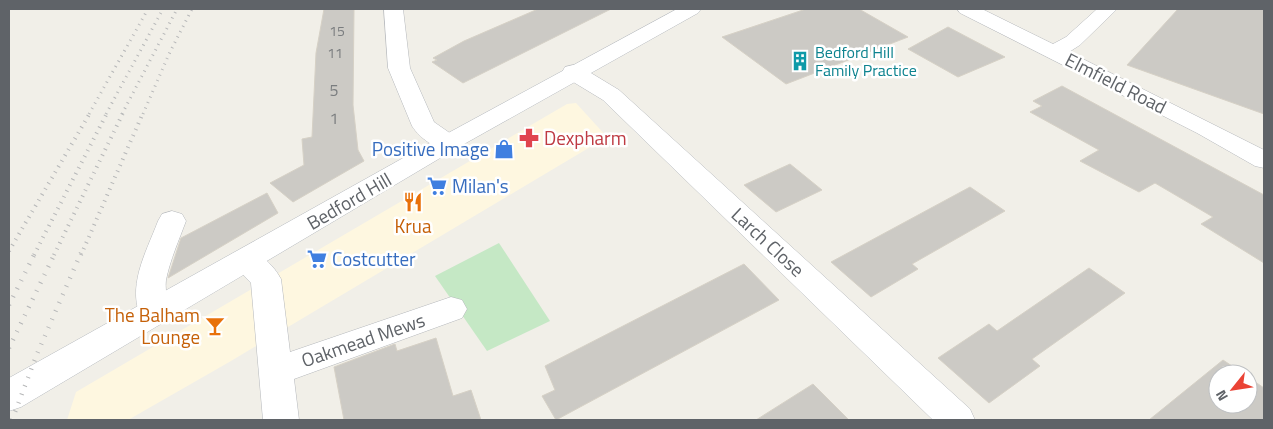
<svg xmlns="http://www.w3.org/2000/svg" width="1273" height="429" viewBox="0 0 1273 429" font-family="'Titillium Web',sans-serif">
  <rect width="100%" height="100%" fill="#f1efe8"/>
  <!-- commercial -->
  <path fill="#fef7e0" d="M576 103 607 137 231 361 128 420H67L76 392 567 104Z"/>
  <!-- green -->
  <path fill="#c5e8c5" d="M499 243 550 321 487 351 435 276Z"/>
  <!-- building -->
  <path fill="#cccac5" stroke="#d6d1c6" d="M324 9H354L353 105 358 150 364 161 293 202 270 183 304 165 302 139 312 137 316 53Z
    M538 9H611L463 83 432 62 437 60 433 58 464 41Z
    M806 9H859L908 37 786 84 722 37Z
    M1178 9H1264V114L1127 65Z
    M948 27 1005 57 958 77 908 49Z
    M1062 86 1264 195V263L1201 224 1213 217 1155 183 1139 192 1080 161 1099 150 1030 112 1042 106 1033 101Z
    M790 164 822 190 776 212 744 185Z
    M970 187 1005 211 912 264 918 269 871 297 831 262Z
    M267 193 278 213 168 278 181 238Z
    M744 264 779 300 556 420 542 396 555 390 545 366Z
    M1089 268 1125 293 1032 359 1040 366 989 403 938 358 989 324 997 331Z
    M436 338 453 396 471 390 481 420H344L334 367 395 344 397 351Z
    M1223 360 1244 374H1218V404H1248V377L1264 388V420H1149Z
    M813 384 849 420H756Z"/>
  <g fill="none" stroke-linecap="round" stroke-linejoin="round">
    <defs>
      <path id="street" d="M384 9H403L410 68 434 122 457 138 460 143 457 148C440 153 421 140 412 126L388 68Z
        M957 9H982L1053 44 1066 37 1097 9H1117L1080 45 1069 52 1264 150V168L1255 166 1197 133 960 13Z
        M573 65 581 67 619 90 970 409 975 420H933L603 100 565 77 562 72 565 67Z
        M172 211 182 214 186 221C179 240 170 260 166 280 164 295 172 308 165 322L154 326 143 322C125 288 146 253 158 221L162 214Z
        M247 249C262 254 274 266 281 279L290 352 451 297 462 300 467 309 462 318 294 379 299 420H263L251 283 237 268 232 260 237 252Z"/>
      <path id="secondary" d="M677 9H701L698 13 457 148 21 407 9 411V378L439 138Z"/>
    </defs>
    <!-- street casing -->
    <use href="#street" stroke="#b5b8bc" stroke-width="1"/>
    <!-- secondary casing -->
    <use href="#secondary" stroke="#b6babf" stroke-width="1"/>
    <!-- street -->
    <use href="#street" fill="#fff" fill-rule="evenodd"/>
    <!-- secondary -->
    <use href="#secondary" fill="#fff" fill-rule="evenodd"/>
    <!-- rail-far2 -->
    <path stroke="#b6b7b8" stroke-width="3" stroke-dasharray="1 5" stroke-linecap="butt" d="M89 114 148 9
      M106 114 163 9
      M122 114 177 9
      M143 114 169 54 192 9"/>
    <!-- rail-far1 -->
    <path stroke="#b6b7b8" stroke-width="4" stroke-dasharray="1 5.5" stroke-linecap="butt" d="M9 251 90 113
      M34 255 107 113
      M54 255 123 113
      M81 255 143 113"/>
    <!-- rail -->
    <path stroke="#b6b7b8" stroke-width="4.5" stroke-dasharray="1 8" stroke-linecap="butt" d="M9 305 35 253
      M9 348 55 253
      M12 420 37 354 81 253"/>
  </g>
  <!-- icons -->
  <defs>
    <symbol id="building-bare" viewBox="-9 -9 18 18"><path d="M-4-6H4V6H1V3H-1V6H-4ZM-2.5-4.3h1.7v1.8h-1.7ZM.8-4.3h1.7v1.8H.8ZM-2.5-1h1.7V.8h-1.7ZM.8-1h1.7V.8H.8Z" fill="#0f9aa8" stroke="#fff" stroke-width="2.5" paint-order="stroke"/></symbol>
    <symbol id="pharmacy-bare" viewBox="-9 -9 18 18"><path d="M-2-6h4v4h4v4h-4v4h-4v-4h-4v-4h4Z" fill="#e0444e" stroke="#fff" stroke-width="2.5" paint-order="stroke"/></symbol>
    <symbol id="shop-bare" viewBox="-9 -9 18 18"><path d="M-5-2.5h2.3a2.7 3.5 0 0 1 5.4 0H5L5.5 6h-11ZM-1.5-2.5h3a1.5 2.3 0 0 0-3 0Z" fill="#3f7fe0" stroke="#fff" stroke-width="2.5" paint-order="stroke"/></symbol>
    <symbol id="supermarket-bare" viewBox="-9 -9 18 18"><path d="M-6-5.5h2.5l.6 2H6L4.5 2H-2.5L-4.4-4H-6ZM-1.5 3.2a1.3 1.3 0 1 0 .1 0ZM3 3.2a1.3 1.3 0 1 0 .1 0Z" fill="#3f7fe0" stroke="#fff" stroke-width="2.5" paint-order="stroke"/></symbol>
    <symbol id="restaurant-bare" viewBox="-9 -9 18 18"><path d="M-5-6h1v4h1v-4h1v4h1v-4h1v5L-1.5 .5V6h-2V.5L-5-1ZM5-6V6H3V1.5H1.5Q1.5-4 5-6Z" fill="#e8710a" stroke="#fff" stroke-width="2.5" paint-order="stroke"/></symbol>
    <symbol id="bar-bare" viewBox="-9 -9 18 18"><path d="M-6-5H6L.8 .8V4.5H3.5V6h-7V4.5H-.8V.8Z" fill="#e8710a" stroke="#fff" stroke-width="2.5" paint-order="stroke"/></symbol>
  </defs>
  <g fill-rule="evenodd">
    <use href="#building-bare" x="786" y="47" width="28" height="28"/>
    <use href="#pharmacy-bare" x="515" y="124" width="28" height="28"/>
    <use href="#shop-bare" x="490" y="135" width="28" height="28"/>
    <use href="#supermarket-bare" x="423" y="172" width="28" height="28"/>
    <use href="#restaurant-bare" x="399" y="188" width="28" height="28"/>
    <use href="#supermarket-bare" x="303" y="245" width="28" height="28"/>
    <use href="#bar-bare" x="201" y="312" width="28" height="28"/>
  </g>
  <g text-anchor="middle" stroke-width="5" stroke-linejoin="round" paint-order="stroke">
    <!-- far-number labels -->
    <g font-size="14" fill="#7a7d7f">
      <text x="337" y="36">15</text>
      <text x="335" y="58">11</text>
    </g>
    <!-- far-culture labels -->
    <g font-size="16" fill="#0d838f" stroke="#fff" text-anchor="start">
      <text x="815" y="58">Bedford Hill<tspan x="815" dy="18">Family Practice</tspan></text>
    </g>
    <!-- number labels -->
    <g font-size="16" fill="#7a7d7f">
      <text x="334" y="96">5</text>
      <text x="334" y="124">1</text>
    </g>
    <!-- street labels -->
    <g font-size="19" fill="#5f6368" stroke="#fff">
      <text transform="translate(1116 83) rotate(27)" y="7">Elmfield Road</text>
      <text transform="translate(349 201) rotate(-30)" y="7">Bedford Hill</text>
      <text transform="translate(768 242) rotate(43)" y="7">Larch Close</text>
      <text transform="translate(363 340) rotate(-19)" y="7">Oakmead Mews</text>
    </g>
    <!-- health labels -->
    <g font-size="19" fill="#be3a42" stroke="#fff" text-anchor="start">
      <text x="544" y="145">Dexpharm</text>
    </g>
    <!-- shop labels -->
    <g font-size="19" fill="#366cbe" stroke="#fff" text-anchor="start">
      <text x="489" y="156" text-anchor="end">Positive Image</text>
      <text x="452" y="193">Milan's</text>
      <text x="332" y="266">Costcutter</text>
    </g>
    <!-- food labels -->
    <g font-size="19" fill="#c56008" stroke="#fff">
      <text x="413" y="233">Krua</text>
      <text x="200" y="322" text-anchor="end">The Balham<tspan x="200" dy="22">Lounge</tspan></text>
    </g>
  </g>
  <!-- border -->
  <rect width="1273" height="429" fill="none" stroke="#5f6368" stroke-width="20"/>
  <!-- north arrow -->
  <g transform="translate(1233 389) rotate(240)"><circle r="24" fill="#ffffff" stroke="#bfc1c3"/>
  <path d="M0-4L9 19L0 12L-9 19Z" fill="#ea4335"/>
  <text y="-8" font-size="14" font-weight="bold" text-anchor="middle" fill="#5f6368">N</text>
  </g>
</svg>
